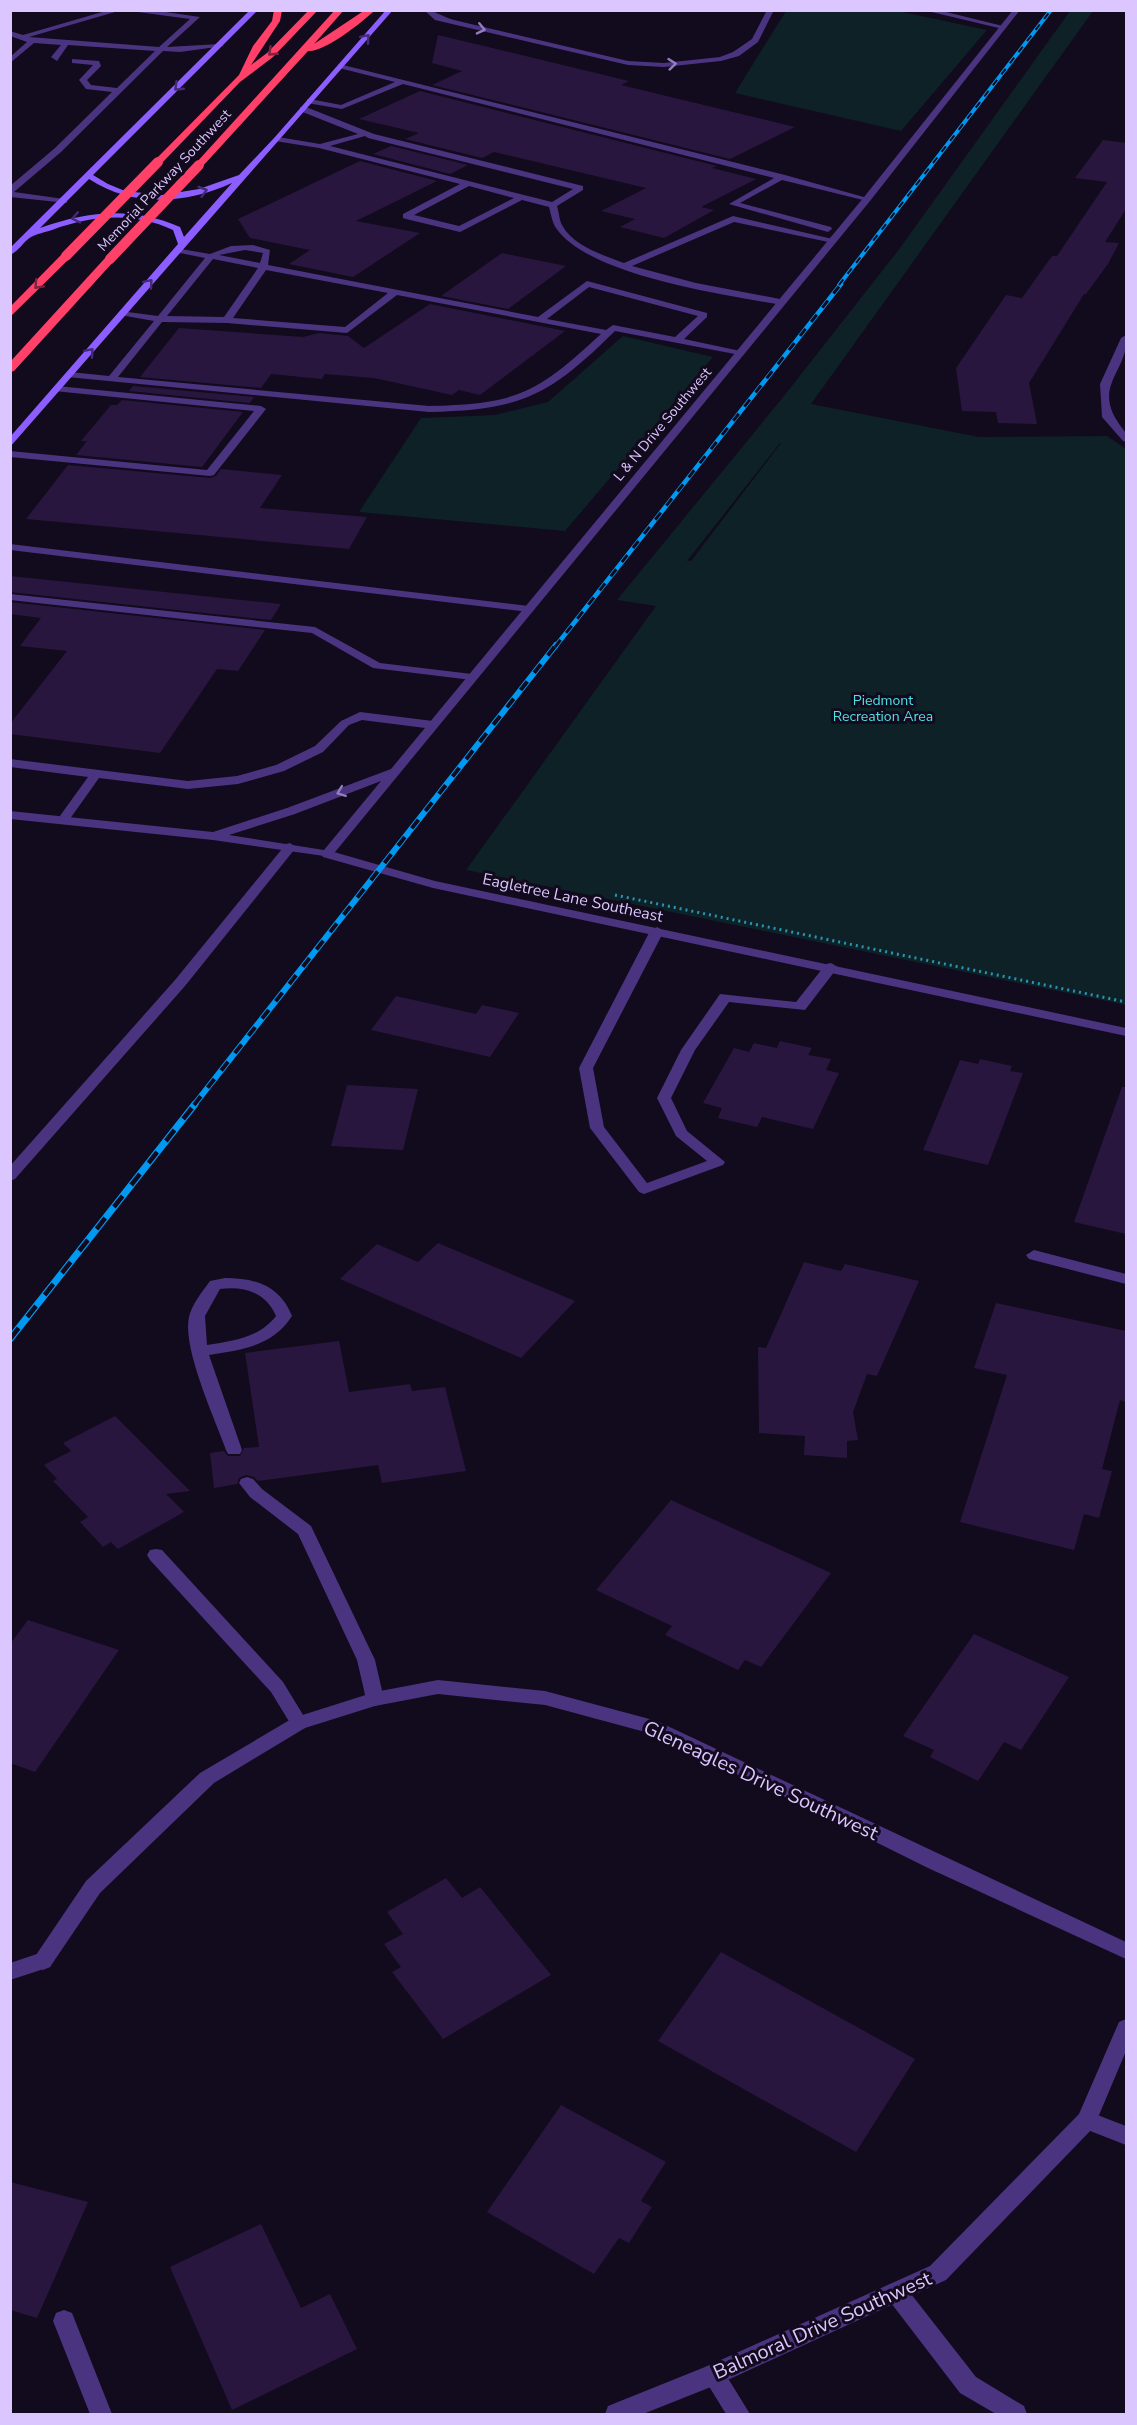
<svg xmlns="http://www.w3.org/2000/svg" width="1137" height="2425" viewBox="0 0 1137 2425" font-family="'Nunito Sans',sans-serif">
  <rect width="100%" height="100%" fill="#120a1d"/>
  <!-- green -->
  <path fill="#0d2127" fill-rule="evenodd" d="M786 11H898L987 30 901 131 735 93Z
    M1070 11H1093L811 404 979 437 1107 436 1126 449V1005L466 870 656 606 617 600 784 396 900 248ZM781 443 691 561H687L780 443Z
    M623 336 713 357 565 531 359 512 421 418 495 415 548 402Z"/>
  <!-- building -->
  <path fill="#29163f" d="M438 35 629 81 621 85 795 127 730 159 432 85 462 71 432 63Z
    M420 91 717 166 712 168 756 179 701 207 714 210 664 238 620 227 635 219 601 211 646 188 494 152 482 158 405 139 419 133 359 119Z
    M1103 140 1126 143V209L1105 242 1119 243 1108 264 1086 294H1084L1029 383 1037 424 998 423 996 412 962 411 956 368 1006 295 1022 298 1052 256H1057L1107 182 1075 178Z
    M391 146 468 165 450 174 373 154Z
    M360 161 437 181 356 221 420 233 353 277 289 264 310 250 250 238 238 219Z
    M502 253 566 266 508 309 441 296Z
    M430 304 565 331 480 395 459 390 452 395 374 378 325 374 322 379 271 374 261 388 140 377 179 328 303 337 319 333 348 336 364 348Z
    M133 386 254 397 250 403 129 391Z
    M122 400 243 412 202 467 76 455 87 441H81L111 405H117Z
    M68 465 210 478 216 476 221 469 282 475 260 508 367 517 349 549 26 519Z
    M10 576 281 604 271 620 10 592Z
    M10 602 265 630 238 671 217 669 160 753 10 734V724L67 651 20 646 41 618 10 614Z
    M396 996 476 1014 482 1005 519 1013 490 1057 371 1030Z
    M780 1041 812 1048 808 1055 831 1059 826 1070 839 1073 813 1129 762 1117 757 1127 718 1118 722 1108 703 1103 734 1048 749 1052 754 1043 777 1048Z
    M980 1059 1012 1066 1010 1071 1023 1073 988 1165 923 1150 960 1060 978 1064Z
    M347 1085 418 1089 403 1150 331 1146Z
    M1122 1087H1126V1234L1074 1222Z
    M438 1243 575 1301 521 1358 340 1279 377 1244 418 1262Z
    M804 1262 841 1271 845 1264 919 1281 877 1376 867 1374 853 1412 858 1440 847 1441V1458L804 1455 805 1436 759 1433 758 1347 766 1348Z
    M996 1303 1126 1331V1402L1120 1400 1102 1469 1112 1471 1099 1518 1084 1514 1074 1550 960 1522 1007 1375 974 1368Z
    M339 1341 349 1392 410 1384 412 1391 445 1387 466 1471 382 1483 378 1465 258 1481 254 1477 246 1475 239 1478 237 1484 214 1488 210 1453 224 1451 228 1456H240L244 1448 259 1447 245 1353Z
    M115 1416 190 1491 166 1494 184 1512 118 1549 111 1542 103 1547 80 1522 88 1517 53 1481 57 1479 44 1465 71 1451 63 1443Z
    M671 1500 831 1573 761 1667 745 1660 738 1670 665 1635 672 1626 596 1590Z
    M28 1620 119 1650 35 1772 10 1763V1644Z
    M974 1634 1069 1677 1021 1750 1004 1742 978 1781 930 1757 934 1750 903 1736Z
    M446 1878 462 1898 480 1887 551 1975 443 2039 392 1972 401 1967 384 1944 403 1934 387 1912Z
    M721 1952 915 2059 856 2152 658 2041Z
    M561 2105 666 2162 641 2201 652 2207 629 2243 619 2238 594 2274 487 2212Z
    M10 2182 88 2202 37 2318 10 2310Z
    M261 2224 301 2308 330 2294 357 2349 232 2410 170 2267Z"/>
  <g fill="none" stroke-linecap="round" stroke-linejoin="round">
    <!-- path -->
    <path stroke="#2696b3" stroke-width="3" stroke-dasharray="2 4" stroke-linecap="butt" d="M615 895 1126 1002"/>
    <!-- service -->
    <path fill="#4a337f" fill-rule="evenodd" d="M109 10H122L29 37 159 47 190 19 123 10H152L200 17 167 47 220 44 224 46 180 52 163 51 61 152 14 192 64 199H67V203L10 197V186L55 148 112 92 86 89 79 80 93 65 72 63V59L99 61 101 66 87 80 91 85 117 88 155 51 68 45 57 61 51 57 61 45 34 43 10 63V57L27 42 10 36V31L23 35Z
      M424 10C434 10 443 17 454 20L628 61 664 63 720 57 733 52 752 39 767 10H774L758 42 739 56 721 61 664 67 628 65 452 24 435 20Z
      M339 64 785 175 871 199 867 201 782 180 740 203 831 227 832 229 828 232 729 204 774 178 403 84 342 109 307 103V99H310L341 105 395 82 339 68Z
      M300 107H306L374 134 583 186V190L557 206C559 212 559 219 562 225 573 246 603 255 624 263L733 216 837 240 833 243 734 222 632 266 696 283 785 300V304L782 305C726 295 589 276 556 228 552 222 551 214 549 207L522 200 460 232 406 219 403 218V214L460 184 319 148 275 141 274 139 278 137 320 144 358 134 300 111ZM365 136 368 138 573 189 552 202 330 146ZM469 186 514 198 459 226 414 215Z
      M253 245 270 250 268 265 538 317 587 281 707 313V317L684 339 745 352 740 355 615 331C549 396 522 410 429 412L67 377 65 375 70 372 109 376 154 321 120 315V311L158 316 205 258 175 252V248L210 254 231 246ZM245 250 263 253 260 263 219 255ZM213 259 258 268 224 317 167 316ZM266 270 388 293 345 327 233 318ZM589 287 698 316 675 337 613 325 606 330 547 319ZM397 295 601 334C536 394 517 404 429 406L118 377 162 322 227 323 347 333Z
      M57 386 261 406 266 409 214 475 210 476 10 457V451L207 470 254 411 54 391 52 389Z
      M10 544 529 606 535 609 529 612 10 550Z
      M10 594 315 627 380 663 472 674 478 677 472 680 373 668 312 633 10 600Z
      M360 712 433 721 439 725 433 729 362 720 349 725 323 752 284 771 238 784 188 789 99 778 67 823 63 824 57 820 88 777 10 767V759L188 781 237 776 276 765 315 746 341 721Z
      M290 843 296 847 294 850 185 986 15 1179 10 1181V1166L175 980 286 844Z
      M657 927 664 931 593 1068 604 1127 647 1183 707 1161 676 1136 657 1098 681 1050 720 994 796 1002 826 964 831 963 838 967 805 1010 729 1002 695 1050 671 1098 687 1131 725 1162 723 1165 644 1194 639 1192 590 1128 579 1068 650 931Z
      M1034 1250 1126 1274V1284L1029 1259 1026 1255Z
      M225 1278C256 1278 280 1286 292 1316 273 1346 242 1350 209 1355L242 1450 240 1454H228L226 1450C215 1419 182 1348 189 1317 192 1304 202 1292 210 1281ZM220 1289C244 1286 266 1292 276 1316 259 1338 233 1341 207 1345L205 1316Z
      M247 1477 253 1479 262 1489 311 1526 375 1660 384 1699 381 1704 375 1706 369 1704 366 1699 357 1660 298 1534 250 1497 239 1483 241 1479Z
      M156 1549 162 1550 283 1682 308 1723 305 1728 299 1730 293 1728 271 1692 150 1560 147 1555 150 1550Z
      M43 1952 50 1955 53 1961 50 1967 10 1980V1963Z
      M1087 2111 1126 2126V2145L1080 2127 1077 2120 1080 2113Z
      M896 2282 904 2285 976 2377 1024 2406 1027 2414H996L960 2393 888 2299 885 2292 888 2285Z
      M64 2310 72 2313 112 2414H90L53 2321 56 2313Z
      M713 2364 721 2367 750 2414H726L702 2375 705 2367Z"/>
    <!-- minor -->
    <path fill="#4a337f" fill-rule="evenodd" d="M923 10H938L1007 27 1003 29Z
      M1126 335C1130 374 1086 386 1126 433V442L1123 441 1102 417 1100 384 1121 338Z
      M327 850 435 881 1126 1028V1036L433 888 323 857 321 854Z
      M438 1680 545 1691 657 1721 1126 1942V1959L928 1868 769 1789 645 1732 545 1705 438 1694 375 1706 305 1728 214 1783 100 1893 50 1967 43 1970 36 1967 33 1961 36 1955 86 1881 200 1773 293 1718 375 1692Z
      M1126 2019V2051L1094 2127 946 2280 721 2383 643 2414H605L608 2406 705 2367 930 2266 1079 2114 1119 2022Z"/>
    <!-- tertiary -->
    <path fill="#4a337f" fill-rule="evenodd" d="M1013 10H1020L870 201 331 857 213 840 10 819V811L213 832 287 808 391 769 864 197ZM381 781 324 850 229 835 295 814Z"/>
    <!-- secondary -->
    <path fill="#8c5dff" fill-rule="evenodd" d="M250 10H258L93 175 108 184 125 191 162 195 199 189 239 175 275 137 386 10H393L10 447V437L178 244 173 230C134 212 93 215 52 230 46 232 36 234 31 237 23 242 19 251 10 255V248ZM89 179C133 208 186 204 232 183L184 237 180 227C133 206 87 211 40 228Z"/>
    <!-- motorway -->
    <path fill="#ff416a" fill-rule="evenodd" d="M274 10H282L280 21 251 65 267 53 309 10H318L273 57 240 82 161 164H155V160L239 75 253 46 272 21Z
      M335 10H344L314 44 365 10H375C363 22 323 53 308 51L202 167H196V163Z
      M66 253 70 254V258L10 317V307L62 254Z
      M110 256 115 259 114 261 14 371 10 372V362L106 257Z"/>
    <defs>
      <path id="rail-far3" d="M839 285 1051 10"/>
      <path id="rail-far2" d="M555 647 841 284"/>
      <path id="rail-far1" d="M194 1105 556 645"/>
      <path id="rail" d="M10 1339 195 1104"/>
    </defs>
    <!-- rail-far3 casing -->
    <use href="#rail-far3" stroke="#0099f1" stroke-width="4"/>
    <!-- rail-far2 casing -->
    <use href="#rail-far2" stroke="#0099f1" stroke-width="4.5"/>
    <!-- rail-far1 casing -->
    <use href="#rail-far1" stroke="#0099f1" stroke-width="6"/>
    <!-- rail casing -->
    <use href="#rail" stroke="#0099f1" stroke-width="7"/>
    <!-- rail-far3 -->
    <use href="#rail-far3" stroke="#120a1d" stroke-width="2" stroke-dasharray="7" stroke-linecap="butt"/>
    <!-- rail-far2 -->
    <use href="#rail-far2" stroke="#120a1d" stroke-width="3" stroke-dasharray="9" stroke-linecap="butt"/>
    <!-- rail-far1 -->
    <use href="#rail-far1" stroke="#120a1d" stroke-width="4" stroke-dasharray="11" stroke-linecap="butt"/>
    <!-- rail -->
    <use href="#rail" stroke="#120a1d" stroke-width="4.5" stroke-dasharray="14" stroke-linecap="butt"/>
    <!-- motorway-bridge -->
    <path stroke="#ff416a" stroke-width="10" d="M66 256 158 162
      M110 259 199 165"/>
  </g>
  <!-- one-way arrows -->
  <defs><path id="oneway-chevron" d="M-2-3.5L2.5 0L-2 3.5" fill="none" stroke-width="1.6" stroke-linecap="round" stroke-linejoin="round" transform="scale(1.5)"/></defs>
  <g stroke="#937cbf">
    <use href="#oneway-chevron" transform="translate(481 29) rotate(13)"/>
    <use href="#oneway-chevron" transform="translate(672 64) rotate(-6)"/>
    <use href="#oneway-chevron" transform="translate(341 792) rotate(159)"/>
  </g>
  <g stroke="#432b77">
    <use href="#oneway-chevron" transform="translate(366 38) rotate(-49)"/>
    <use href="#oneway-chevron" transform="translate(178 87) rotate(136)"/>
    <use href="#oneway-chevron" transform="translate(203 191) rotate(-16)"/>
    <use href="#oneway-chevron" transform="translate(76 218) rotate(168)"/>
    <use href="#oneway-chevron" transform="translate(149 283) rotate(-49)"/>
    <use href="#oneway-chevron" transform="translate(90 352) rotate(-49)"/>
  </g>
  <g stroke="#7d2340">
    <use href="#oneway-chevron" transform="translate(272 52) rotate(137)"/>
    <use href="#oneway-chevron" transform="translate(38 285) rotate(133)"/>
  </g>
  <g text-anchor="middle" stroke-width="6" stroke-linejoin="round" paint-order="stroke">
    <!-- far-street labels -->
    <g font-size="14" fill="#dcc6ff" stroke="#120a1d">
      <text transform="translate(164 180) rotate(-47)" y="5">Memorial Parkway Southwest</text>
      <text transform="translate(662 424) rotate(-50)" y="5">L &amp; N Drive Southwest</text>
    </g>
    <!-- far-park labels -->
    <g font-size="14" fill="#4de2e4" stroke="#120a1d">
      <text x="883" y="705">Piedmont<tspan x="883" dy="16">Recreation Area</tspan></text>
    </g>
    <!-- street labels -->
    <g font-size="16" fill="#dcc6ff" stroke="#120a1d">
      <text transform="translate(573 897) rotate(12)" y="6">Eagletree Lane Southeast</text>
    </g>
    <!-- near-street labels -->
    <g font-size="20" fill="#dcc6ff" stroke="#120a1d">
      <text transform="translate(761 1780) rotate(25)" y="7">Gleneagles Drive Southwest</text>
      <text transform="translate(822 2325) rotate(-24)" y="7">Balmoral Drive Southwest</text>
    </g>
  </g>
  <!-- border -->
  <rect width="1137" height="2425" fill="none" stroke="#dcc6ff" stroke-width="24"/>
</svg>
